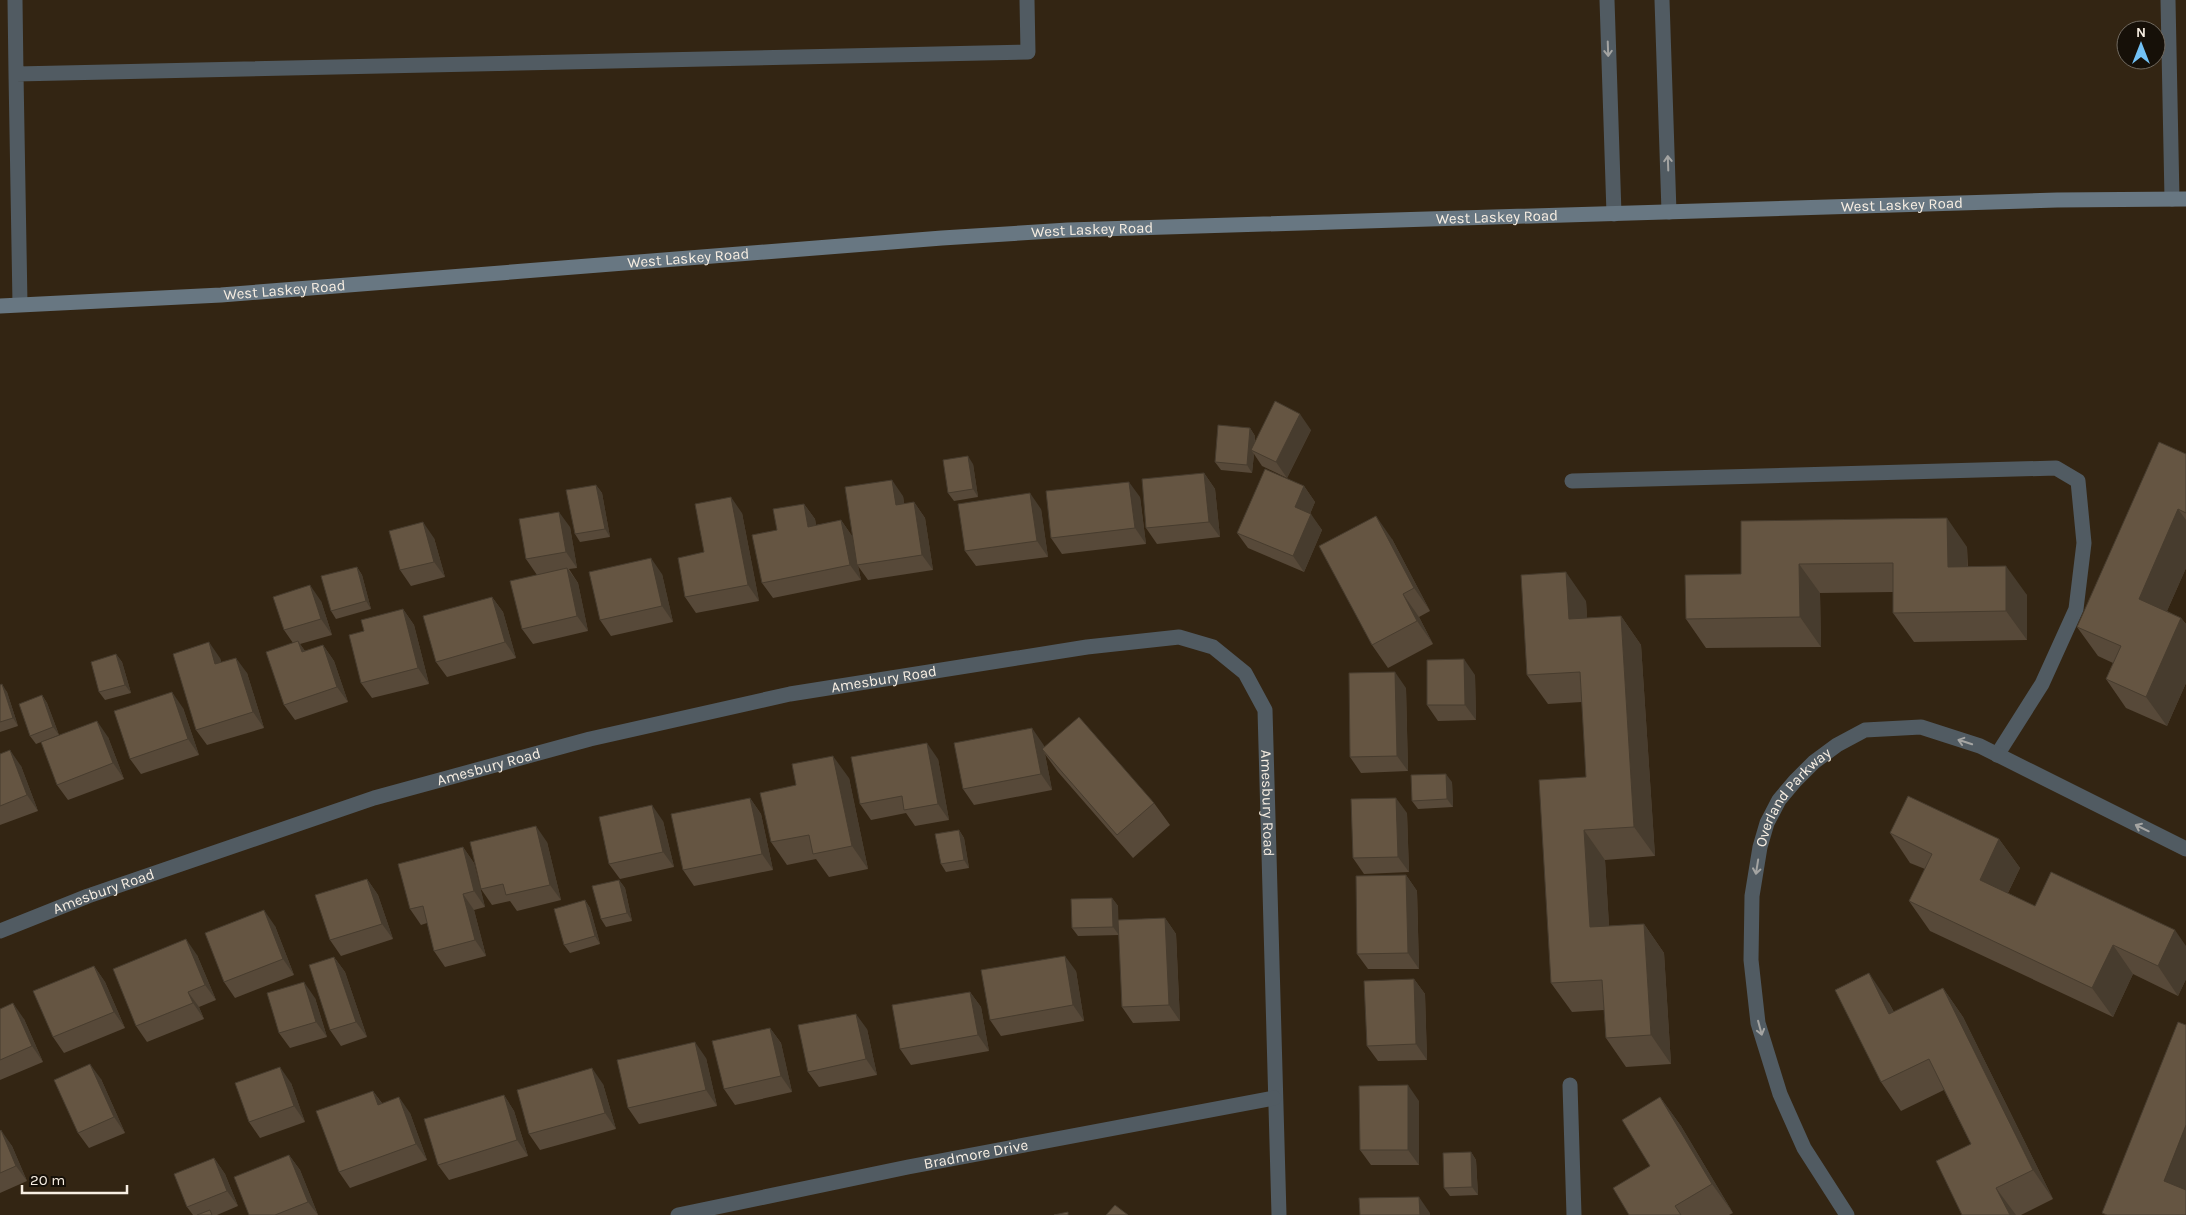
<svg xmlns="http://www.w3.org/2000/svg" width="2186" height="1215" viewBox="0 0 2186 1215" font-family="Karla,sans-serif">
  <rect width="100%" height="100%" fill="#332513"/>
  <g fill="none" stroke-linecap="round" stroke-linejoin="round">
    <!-- lane -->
    <path stroke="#515b62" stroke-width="15" d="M15 0 16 74
      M1607 0 1614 214
      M1662 0 1669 212
      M2168 0 2172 199
      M20 304 16 74 1028 52 1027 0
      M1572 481 2056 468 2078 481 2084 543 2076 609 2042 684 1997 755
      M1570 1085 1574 1215"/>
    <!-- street -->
    <g stroke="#515b62" stroke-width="15">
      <path id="s1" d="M0 931 88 896 374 798 590 739 790 694 1087 647 1179 637 1213 647 1245 673 1265 710 1279 1215"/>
      <path id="s2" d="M678 1215 908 1167 1274 1098"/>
      <path id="s3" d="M1847 1215 1804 1148 1780 1094 1758 1023 1751 960 1752 896 1760 847 1767 823 1779 800 1795 781 1814 762 1837 745 1865 730 1921 727 1980 746 2186 849"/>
    </g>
    <!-- secondary -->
    <path stroke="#687782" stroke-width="15" id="s4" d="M0 306 221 295 942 238 1068 230 2057 200 2186 199"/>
  </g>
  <!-- wall -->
  <path fill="#574939" d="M1250 428 1255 436V442L1311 430 1287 478 1262 466 1254 454 1252 473 1221 470 1215 462Z
    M2186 454V568L2167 611 2181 618 2186 624V683L2167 726 2126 708 2106 679 2113 663 2098 656 2077 627Z
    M973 464 978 497 954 501 948 493Z
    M1204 473 1215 489 1220 537 1157 544 1146 528Z
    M596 485 602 493 610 537 580 542 575 534Z
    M1304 486 1315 502 1310 514 1322 530 1304 572 1248 548 1237 533Z
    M903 496 904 504 914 502 925 518 933 570 868 580 858 566 861 580 773 598 762 583 777 530 804 504 815 519 816 525 841 520 852 536 855 552Z
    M1140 497 1146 544 1062 554 1051 538Z
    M1041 509 1048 557 976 566 965 551Z
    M742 513 759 601 696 613 685 597 704 552Z
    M1741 521 1967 547 1968 567 2027 595V640L1914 642 1893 613V592L1820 593 1821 647 1706 648 1686 619 1741 574Z
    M570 527 577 568 569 569 578 583 588 631 533 644 522 629 537 575 526 559Z
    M434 538 445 577 411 586 400 570Z
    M1392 539 1430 611 1419 617 1433 644 1388 668 1372 645Z
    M357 567 362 575 371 609 336 619 331 611Z
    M662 574 673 622 611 636 600 620Z
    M492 597 503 612 516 658 447 677 436 662Z
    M321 601 332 635 300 644 305 651 323 645 334 661 348 702 295 720 284 705 293 643 284 630Z
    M1586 601 1587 618 1621 616 1641 645 1655 856 1605 860 1609 926 1644 924 1664 953 1671 1064 1626 1067 1606 1038 1604 1010 1572 1012 1551 983 1586 777 1582 702 1548 704 1527 675Z
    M403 609 414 625 429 684 372 698 361 683 364 631Z
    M116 654 122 662 131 693 105 700 99 692Z
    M220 658 221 662 247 673 264 728 207 745 196 730Z
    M1475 675 1476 720 1438 721 1427 705Z
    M0 685 7 692 18 726 0 732Z
    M1406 688 1408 771 1361 773 1350 757Z
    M42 695 47 703 59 735 36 744 30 736Z
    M183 708 199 755 141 774 130 759Z
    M108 737 124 779 68 800 57 785Z
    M1043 744 1044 747 1154 803 1170 825 1133 858 1058 772 1045 754 1052 790 974 805 963 789Z
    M0 754 21 766 38 811 0 825Z
    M938 759 949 820 915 826 906 813 871 820 860 804Z
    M849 778 868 869 829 877 816 859 787 865 771 842Z
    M1452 782 1453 807 1418 809 1412 801Z
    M750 798 761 814 773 870 694 886 683 870Z
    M1407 813 1409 872 1364 874 1353 858Z
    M663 821 674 867 620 879 609 864Z
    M959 830 964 838 969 868 946 872 941 864Z
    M1890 833 1999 839 2020 868 2008 893 2035 906 2186 946V979L2178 996 2133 974 2113 1017 1930 931 1909 901 1925 869 1910 863Z
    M547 842 561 900 517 911 510 901 492 905 481 889Z
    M463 847 474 863 485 907 474 910 486 956 445 967 434 951 427 923 421 925 410 909Z
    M1406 875 1417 891 1419 969H1368L1357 954Z
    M367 879 378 895 393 939 341 956 330 940Z
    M619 880 625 888 632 921 606 927 601 919Z
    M1112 898 1118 906V920L1165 918 1176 934 1180 1021 1133 1023 1122 1007 1119 935 1078 936 1072 928Z
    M585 900 590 908 600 944 570 953 564 945Z
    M275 926 294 975 235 998 224 982Z
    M197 955 216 1000 199 1007 204 1019 147 1042 136 1026Z
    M334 957 345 972 367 1037 341 1046 330 1030Z
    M94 966 105 982 125 1028 64 1053 53 1037Z
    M1076 971 1084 1021 1001 1036 990 1020Z
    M1414 979 1425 994 1427 1060 1378 1061 1367 1046Z
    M1943 988 1963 1017 2053 1199 2021 1215H1962L1971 1144 1944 1090 1901 1111 1881 1082 1889 1003 1894 1012Z
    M970 992 981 1007 989 1051 911 1065 900 1049Z
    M315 998 327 1037 290 1048 279 1033Z
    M0 1009 24 1019 43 1062 0 1080Z
    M770 1028 781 1043 792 1092 735 1105 724 1089Z
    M867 1029 877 1075 819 1087 808 1072Z
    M706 1058 717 1106 639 1124 628 1108Z
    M101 1079 125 1133 89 1148 78 1133Z
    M291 1083 305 1122 260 1138 249 1122Z
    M603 1084 616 1129 540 1150 529 1134Z
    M373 1091 382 1103 410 1113 427 1160 350 1188 339 1172Z
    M504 1095 514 1111 528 1156 449 1180 438 1165Z
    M1660 1097 1681 1126 1733 1213 1729 1215H1629L1650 1166Z
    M1419 1101V1165H1371L1360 1150Z
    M0 1131 12 1146 27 1181 0 1193Z
    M1471 1152 1476 1160 1478 1195 1450 1196 1444 1188Z
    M289 1155 300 1170 318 1215H249Z
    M214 1158 225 1174 238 1206 217 1215H193L187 1207Z"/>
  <!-- shaded-wall -->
  <path fill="#473c2e" d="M1300 414 1311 430 1287 478 1276 462Z
    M1250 428 1255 436 1254 452 1251 450 1254 454 1252 473 1247 465Z
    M968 456 973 464 978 497 973 489Z
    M1204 473 1215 489 1220 537 1209 522Z
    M892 480 903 496 907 521 896 505Z
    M1129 482 1140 497 1146 544 1135 528Z
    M596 485 602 493 610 537 605 529Z
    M1304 486 1315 502 1306 523 1295 507Z
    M1030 493 1041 509 1048 557 1037 541Z
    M731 497 742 513 759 601 748 585Z
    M914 502 925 518 933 570 922 555Z
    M804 504 815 519 819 543 808 527Z
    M2178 509 2186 520V568L2159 629 2139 599Z
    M559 512 570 527 577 568 566 552Z
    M1311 514 1322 530 1304 572 1293 556Z
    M1376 516 1392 539 1430 611 1414 588Z
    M1947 518 1967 547 1968 597 1948 567Z
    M841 520 852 536 861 580 850 565Z
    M423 522 434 538 445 577 434 562Z
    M651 558 662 574 673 622 662 606Z
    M1799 564 1820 593 1821 647 1800 617Z
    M2006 566 2027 595V640L2006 611Z
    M357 567 362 575 371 609 366 601Z
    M567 568 578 583 588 631 577 616Z
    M1566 572 1586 601 1589 648 1569 619Z
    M310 585 321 601 332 635 321 619Z
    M1403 594 1419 617 1433 644 1417 621Z
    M492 597 503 612 516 658 505 642Z
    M403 609 414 625 429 684 418 668Z
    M1621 616 1641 645 1655 856 1634 827Z
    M2181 618 2186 624V683L2167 726 2146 697Z
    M298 641 309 657 302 652Z
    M209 642 220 658 226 680 215 664Z
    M323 645 334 661 348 702 337 687Z
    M116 654 122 662 131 693 125 685Z
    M236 658 247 673 264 728 253 712Z
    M1464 659 1475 675 1476 720 1465 705Z
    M1395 672 1406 688 1408 771 1397 756Z
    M2 684 7 692 18 726 13 718Z
    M172 692 183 708 199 755 188 739Z
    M42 695 47 703 59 735 53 727Z
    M97 721 108 737 124 779 113 763Z
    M1032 728 1043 744 1045 753 1042 749 1045 754 1052 790 1041 774Z
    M927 743 938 759 949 820 938 804Z
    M10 750 21 766 38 811 27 795Z
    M833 756 849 778 868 869 852 846Z
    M1446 774 1452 782 1453 807 1447 799Z
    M750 798 761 814 773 870 762 854Z
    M1396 798 1407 813 1409 872 1398 857Z
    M652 805 663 821 674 867 663 852Z
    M536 826 547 842 561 900 550 885Z
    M959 830 964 838 969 868 964 860Z
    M1584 830 1605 860 1611 956 1590 927Z
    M1999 839 2020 868 2000 909 1980 880Z
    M463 847 474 863 485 907 474 891Z
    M1406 875 1417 891 1419 969 1408 953Z
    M367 879 378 895 393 939 382 924Z
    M619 880 625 888 632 921 627 913Z
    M463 894 474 910 486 956 475 940Z
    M1112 898 1118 906 1119 935 1113 927Z
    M585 900 590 908 600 944 595 936Z
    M264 910 275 926 294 975 283 959Z
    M1165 918 1176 934 1180 1021 1169 1005Z
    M1644 924 1664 953 1671 1064 1651 1035Z
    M2175 930 2186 946V979L2178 996 2158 966Z
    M186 939 197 955 216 1000 205 985Z
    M2113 945 2133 974 2113 1017 2092 988Z
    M1065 956 1076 971 1084 1021 1073 1005Z
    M334 957 345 972 367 1037 356 1022Z
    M94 966 105 982 125 1028 114 1012Z
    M1869 973 1889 1003 1909 1043 1889 1014Z
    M1414 979 1425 994 1427 1060 1416 1044Z
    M304 982 315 998 327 1037 316 1022Z
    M1943 988 1963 1017 2053 1199 2033 1170Z
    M188 992 199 1007 204 1019 193 1003Z
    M970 992 981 1007 989 1051 978 1035Z
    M13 1003 24 1019 43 1062 32 1046Z
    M856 1014 867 1029 877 1075 866 1059Z
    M770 1028 781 1043 792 1092 781 1076Z
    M695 1042 706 1058 717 1106 706 1090Z
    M90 1064 101 1079 125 1133 114 1117Z
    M280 1067 291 1083 305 1122 294 1106Z
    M592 1068 603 1084 616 1129 605 1113Z
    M1408 1085 1419 1101V1165L1408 1150Z
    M373 1091 384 1107 378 1105Z
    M504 1095 514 1111 528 1156 517 1140Z
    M399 1097 410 1113 427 1160 416 1144Z
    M1660 1097 1681 1126 1733 1213 1712 1184Z
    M2186 1125V1206L2164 1181Z
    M1 1130 12 1146 27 1181 16 1166Z
    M1471 1152 1476 1160 1478 1195 1472 1187Z
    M289 1155 300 1170 318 1215 308 1202Z
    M214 1158 225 1174 238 1206 227 1191Z
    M1996 1188 2016 1215H2010Z
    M1419 1197 1430 1213V1215H1420Z"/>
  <!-- building -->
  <path fill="#655542" stroke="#473c2e" d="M1275 401 1300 414 1276 462 1251 450Z
    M1218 425 1250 428 1247 465 1215 462Z
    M2159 442 2186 454V513L2178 509 2139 599 2181 618 2146 697 2106 679 2121 646 2077 627Z
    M968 456 973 489 948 493 943 460Z
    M1265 469 1304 486 1295 507 1311 514 1293 556 1237 533Z
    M1204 473 1209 522 1146 528 1142 479Z
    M892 480 896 505 914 502 922 555 857 565 845 487Z
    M1129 482 1135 528 1051 538 1046 491Z
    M596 485 605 529 575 534 566 490Z
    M1030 493 1037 541 965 551 958 504Z
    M731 497 748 585 685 597 678 558 704 552 695 504Z
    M804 504 808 527 841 520 850 565 762 583 752 535 777 530 773 509Z
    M559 512 566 552 526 559 519 519Z
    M1376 516 1414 588 1403 594 1417 621 1372 645 1319 546Z
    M1947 518 1948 567 2006 566V611L1893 613V563L1799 564 1800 617 1686 619 1685 575 1741 574V521Z
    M423 522 434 562 400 570 389 531Z
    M651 558 662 606 600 620 589 572Z
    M357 567 366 601 331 611 321 576Z
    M567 568 577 616 522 629 510 581Z
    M1566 572 1569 619 1621 616 1634 827 1584 830 1590 927 1644 924 1651 1035 1606 1038 1602 980 1551 983 1539 780 1586 777 1580 672 1527 675 1521 575Z
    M310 585 321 619 284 630 273 597Z
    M492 597 505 642 436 662 423 616Z
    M403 609 418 668 361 683 349 635 364 631 361 620Z
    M298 641 302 652 323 645 337 687 284 705 266 652Z
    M209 642 215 664 236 658 253 712 196 730 173 654Z
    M116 654 125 685 99 692 91 662Z
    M1464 659 1465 705H1427V660Z
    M1395 672 1397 756 1350 757 1349 673Z
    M2 684 13 718 0 722V685Z
    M172 692 188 739 130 759 114 711Z
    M42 695 53 727 30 736 19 704Z
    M1079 717 1154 803 1117 835 1042 749Z
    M97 721 113 763 57 785 41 742Z
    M1032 728 1041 774 963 789 954 743Z
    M927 743 938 804 904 810 902 796 860 804 851 757Z
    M10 750 27 795 0 806V754Z
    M833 756 852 846 813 854 809 835 771 842 760 793 796 785 792 764Z
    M1446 774 1447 799 1412 801 1411 775Z
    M1908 796 1999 839 1980 880 2035 906 2051 872 2175 930 2158 966 2113 945 2092 988 1909 901 1932 854 1890 833Z
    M750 798 762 854 683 870 671 814Z
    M1396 798 1398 857 1353 858 1351 799Z
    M652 805 663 852 609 864 599 817Z
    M536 826 550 885 506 895 503 884 481 889 470 842Z
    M959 830 964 860 941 864 935 834Z
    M463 847 474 891 463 894 475 940 434 951 423 906 410 909 398 864Z
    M1406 875 1408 953 1357 954 1356 876Z
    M367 879 382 924 330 940 315 895Z
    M619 880 627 913 601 919 592 886Z
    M1112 898 1113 927 1072 928 1071 899Z
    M585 900 595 936 564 945 554 909Z
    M264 910 283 959 224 982 205 933Z
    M1165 918 1169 1005 1122 1007 1118 920Z
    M186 939 205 985 188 992 193 1003 136 1026 113 969Z
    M1065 956 1073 1005 990 1020 981 970Z
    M334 957 356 1022 330 1030 309 965Z
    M94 966 114 1012 53 1037 33 991Z
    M1869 973 1889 1014 1943 988 2033 1170 1996 1188 2010 1215H1962L1936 1161 1971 1144 1929 1059 1881 1082 1835 990Z
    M1414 979 1416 1044 1367 1046 1364 981Z
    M304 982 316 1022 279 1033 267 993Z
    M970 992 978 1035 900 1049 892 1005Z
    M13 1003 32 1046 0 1060V1009Z
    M856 1014 866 1059 808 1072 798 1025Z
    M2178 1022 2186 1025V1125L2164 1181 2186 1190V1215H2107L2102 1213Z
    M770 1028 781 1076 724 1089 712 1041Z
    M695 1042 706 1090 628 1108 617 1060Z
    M90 1064 114 1117 78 1133 54 1080Z
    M280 1067 294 1106 249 1122 235 1083Z
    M592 1068 605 1113 529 1134 517 1090Z
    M1408 1085V1150H1360L1359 1086Z
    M373 1091 378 1105 399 1097 416 1144 339 1172 316 1111Z
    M504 1095 517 1140 438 1165 424 1119Z
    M1660 1097 1712 1184 1675 1206 1681 1215H1629L1613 1188 1650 1166 1622 1120Z
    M1 1130 16 1166 0 1173V1131Z
    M1471 1152 1472 1187 1444 1188 1443 1153Z
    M289 1155 308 1202 275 1215H249L234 1177Z
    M214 1158 227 1191 187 1207 174 1174Z
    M1419 1197 1420 1215H1360L1359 1198Z
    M1115 1205 1128 1215H1106Z
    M210 1210 212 1215H197Z
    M1068 1212V1215H1054Z"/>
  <!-- one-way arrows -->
  <defs><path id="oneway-shaft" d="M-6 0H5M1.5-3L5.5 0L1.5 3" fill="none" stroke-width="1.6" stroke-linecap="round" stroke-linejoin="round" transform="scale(1.25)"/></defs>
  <g stroke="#a4a4a2">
    <use href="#oneway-shaft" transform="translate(1608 49) rotate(88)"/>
    <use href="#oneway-shaft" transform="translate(1668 163) rotate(-92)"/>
    <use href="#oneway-shaft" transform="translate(1965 742) rotate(-162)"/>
    <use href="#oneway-shaft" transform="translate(2142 828) rotate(-154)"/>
    <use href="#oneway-shaft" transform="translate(1757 867) rotate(99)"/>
    <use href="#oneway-shaft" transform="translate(1760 1028) rotate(75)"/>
  </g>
  <g text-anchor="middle" stroke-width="4" stroke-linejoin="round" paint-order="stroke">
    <!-- street labels -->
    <g font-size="15" fill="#f7eee2" stroke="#161008">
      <text dy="5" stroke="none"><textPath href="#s4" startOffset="1905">West Laskey Road</textPath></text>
      <text dy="5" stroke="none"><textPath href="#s4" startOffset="1500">West Laskey Road</textPath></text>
      <text dy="5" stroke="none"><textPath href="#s4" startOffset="1095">West Laskey Road</textPath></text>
      <text dy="5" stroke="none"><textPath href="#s4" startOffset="690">West Laskey Road</textPath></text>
      <text dy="5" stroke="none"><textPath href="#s4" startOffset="285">West Laskey Road</textPath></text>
      <text dy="5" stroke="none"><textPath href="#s1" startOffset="921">Amesbury Road</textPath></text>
      <text dy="5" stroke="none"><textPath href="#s1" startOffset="516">Amesbury Road</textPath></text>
      <text dy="5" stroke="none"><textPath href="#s3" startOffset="451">Overland Parkway</textPath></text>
      <text dy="5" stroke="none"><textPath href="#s1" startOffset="1431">Amesbury Road</textPath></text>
      <text dy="5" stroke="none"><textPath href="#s1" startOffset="111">Amesbury Road</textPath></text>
      <text dy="5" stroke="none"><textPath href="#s2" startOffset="304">Bradmore Drive</textPath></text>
    </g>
  </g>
  <!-- north arrow -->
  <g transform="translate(2141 45)"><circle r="24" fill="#161008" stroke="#70695f"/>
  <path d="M0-4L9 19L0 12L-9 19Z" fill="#72c1f5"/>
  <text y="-8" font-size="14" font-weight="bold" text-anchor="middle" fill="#f7eee2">N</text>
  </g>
  <!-- scale -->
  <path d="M22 1185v8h105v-8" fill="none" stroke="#f7eee2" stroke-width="2.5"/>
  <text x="30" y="1185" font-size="15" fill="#f7eee2" stroke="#161008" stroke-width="4" paint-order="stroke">20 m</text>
</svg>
